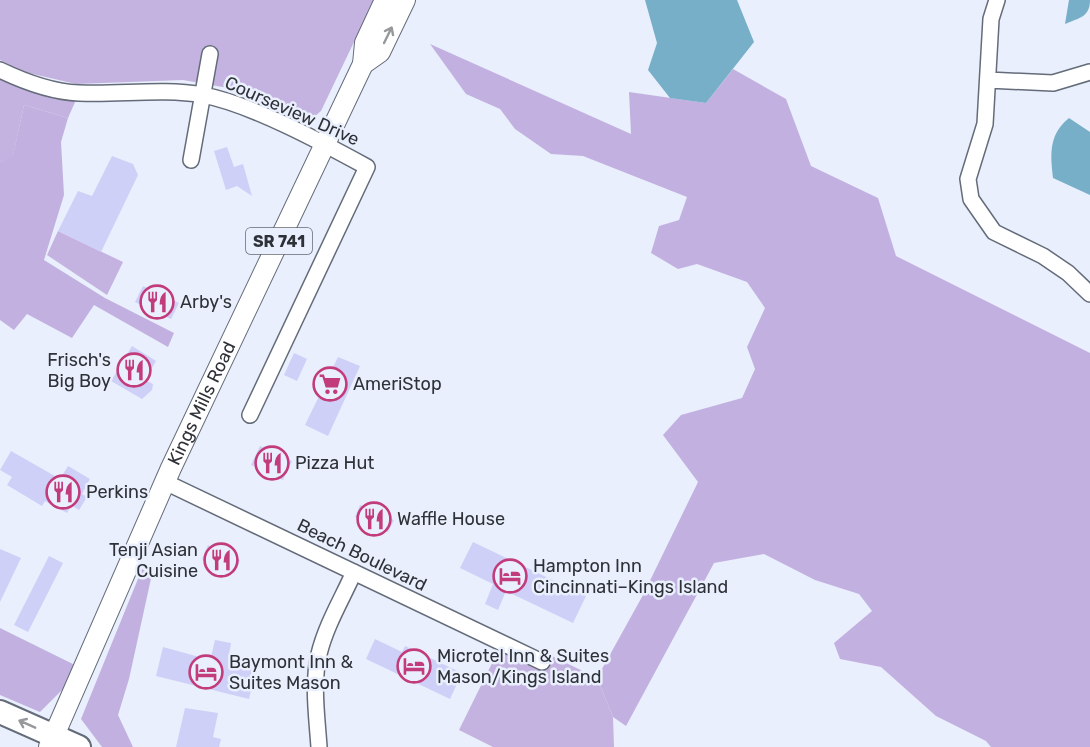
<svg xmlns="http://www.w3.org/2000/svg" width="1090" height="747" viewBox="0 0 1090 747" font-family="Rubik,sans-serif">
  <rect width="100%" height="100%" fill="#e9effc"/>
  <!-- green -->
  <path fill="#c4b3e0" d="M0 0H374L321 111 313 118 298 120 228 88 183 80 76 84 24 72 0 60Z
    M0 70 79 93 68 118 24 105 13 156 0 162Z
    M58 231 123 262 107 295 47 255Z
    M502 643 542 662 552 656 597 678 613 717 614 747H493L459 730Z"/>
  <!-- forest -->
  <path fill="#c2b1e0" d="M430 44 631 134 629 92 706 103 733 69 786 99 811 166 878 198 896 256 1090 353V747H991L986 741 936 716 881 667 840 659 834 643 872 611 859 594 815 580 764 554 714 563 626 726 613 717 597 678 643 595 698 482 663 435 681 415 742 398 755 369 747 347 765 308 747 282 697 264 678 269 651 253 659 226 679 220 687 197 583 156 551 154 515 129 500 109 466 94Z
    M24 105 68 118 61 142 64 195 44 260 105 298 174 333 168 347 94 305 72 338 27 314 14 330 0 320V162L13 155Z
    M142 569 152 574 129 679 118 715 133 747H102L81 719Z
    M0 628 83 669 40 712 0 695Z"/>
  <!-- water -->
  <path fill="#77aec8" d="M645 0H737L754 42 706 103 670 98 648 70 657 43Z
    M1069 0H1090C1090 17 1079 18 1065 24Z
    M1069 118 1090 132V195L1053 178C1050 154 1049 134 1069 118Z"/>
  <!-- building -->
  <path fill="#ced0f8" d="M227 147 234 167 243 164 252 196 237 186 226 190 214 151Z
    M112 156 133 164 138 175 101 252 58 231 78 191 92 196Z
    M143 286 179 303 171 319 135 302Z
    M132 346 156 361 145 380 153 384 152 390 142 399 111 381Z
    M294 353 307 359 297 381 284 375Z
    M338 357 360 366 328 436 305 425Z
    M260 446 292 461 283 480 251 465Z
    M11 451 60 479 68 466 90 479 82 494 87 497 79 510 71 505 67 513 45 501 42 506 7 485 12 477 0 470Z
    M360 505 394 520 388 532 355 517Z
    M473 542 586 596 573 623 506 591 498 610 485 604 493 584 460 568Z
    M208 545 240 560 234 573 227 570 225 575 216 571 218 567 202 559Z
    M0 549 21 558 0 602Z
    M49 556 63 563 28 632 14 625Z
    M375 639 402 652 405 646 462 673 450 699 366 659Z
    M215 640 231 643 228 661 256 668 249 699 156 676 163 647 203 658 204 655 211 657Z
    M185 708 218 713 213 737 221 739 219 747H176Z"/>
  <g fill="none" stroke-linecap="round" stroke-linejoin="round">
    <defs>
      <path id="minor" d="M997 0 991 19 985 124 968 179 971 199 994 232 1043 256 1068 273 1090 294
        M0 70C25 82 52 92 79 93 120 95 162 88 203 95 251 104 323 143 367 167L250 415
        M988 80 1053 83 1090 72
        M191 160 210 54
        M165 482 542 662
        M319 747C317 717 312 684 319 654 326 625 342 599 354 572"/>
      <g id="major">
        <path d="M363 64 380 52 405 0"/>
        <path id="s1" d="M49 747 171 468 363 64 365 43 385 0"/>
      </g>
      <path id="highway" d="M0 712 79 747"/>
    </defs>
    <!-- minor casing -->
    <use href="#minor" stroke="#646b79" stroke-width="18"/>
    <!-- major casing -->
    <use href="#major" stroke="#646b79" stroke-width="22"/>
    <!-- highway casing -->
    <use href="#highway" stroke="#646b79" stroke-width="26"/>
    <!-- minor -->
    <use href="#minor" stroke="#fff" stroke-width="15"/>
    <!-- major -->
    <use href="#major" stroke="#fff" stroke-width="20"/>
    <!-- highway -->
    <use href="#highway" stroke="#fff" stroke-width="22"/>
  </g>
  <!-- one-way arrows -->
  <defs><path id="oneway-shaft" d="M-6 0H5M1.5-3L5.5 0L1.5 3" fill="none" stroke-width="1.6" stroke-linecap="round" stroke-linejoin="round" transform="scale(1.5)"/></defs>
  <g stroke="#96989b">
    <use href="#oneway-shaft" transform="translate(388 35) rotate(-64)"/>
    <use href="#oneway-shaft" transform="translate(27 724) rotate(-156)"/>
  </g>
  <!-- icons -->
  <defs>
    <symbol id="restaurant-ring" viewBox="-11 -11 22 22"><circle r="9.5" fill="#e9effc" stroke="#c23b7b" stroke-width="1.5"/><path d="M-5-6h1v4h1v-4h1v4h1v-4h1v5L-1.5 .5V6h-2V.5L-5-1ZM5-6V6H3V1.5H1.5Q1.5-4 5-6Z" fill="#c23b7b"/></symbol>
    <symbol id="supermarket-ring" viewBox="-11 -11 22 22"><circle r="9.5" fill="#e9effc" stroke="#c23b7b" stroke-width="1.5"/><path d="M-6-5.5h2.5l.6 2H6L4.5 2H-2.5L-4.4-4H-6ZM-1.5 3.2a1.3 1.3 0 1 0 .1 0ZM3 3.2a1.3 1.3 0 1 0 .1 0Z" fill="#c23b7b"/></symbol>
    <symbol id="hotel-ring" viewBox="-11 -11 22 22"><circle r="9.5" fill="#e9effc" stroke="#c23b7b" stroke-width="1.5"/><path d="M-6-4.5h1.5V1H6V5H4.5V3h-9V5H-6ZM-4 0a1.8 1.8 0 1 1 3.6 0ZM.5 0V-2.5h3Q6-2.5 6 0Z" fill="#c23b7b"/></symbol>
  </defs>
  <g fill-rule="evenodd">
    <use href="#restaurant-ring" x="138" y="283" width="38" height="38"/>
    <use href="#restaurant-ring" x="115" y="351" width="38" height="38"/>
    <use href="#supermarket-ring" x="311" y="365" width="38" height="38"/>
    <use href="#restaurant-ring" x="253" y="444" width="38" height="38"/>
    <use href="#restaurant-ring" x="44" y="473" width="38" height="38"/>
    <use href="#restaurant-ring" x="355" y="500" width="38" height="38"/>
    <use href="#restaurant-ring" x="202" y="541" width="38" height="38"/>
    <use href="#hotel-ring" x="491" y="557" width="38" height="38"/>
    <use href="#hotel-ring" x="395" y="647" width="38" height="38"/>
    <use href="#hotel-ring" x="187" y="653" width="38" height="38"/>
  </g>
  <g text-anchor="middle" stroke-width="5" stroke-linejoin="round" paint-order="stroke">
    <!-- shield labels -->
    <rect fill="#e9effc" stroke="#666a72" stroke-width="1.5" x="246" y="228" width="66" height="26" rx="4.5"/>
    <g font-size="16" font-weight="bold" fill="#2e3137">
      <text x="279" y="247">SR 741</text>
    </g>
    <!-- street labels -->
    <g font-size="18" fill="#2e3137" stroke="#e9effc">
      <text transform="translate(292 111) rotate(24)" y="6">Courseview Drive</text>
      <text dy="6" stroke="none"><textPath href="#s1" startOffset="376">Kings Mills Road</textPath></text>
      <text transform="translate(362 555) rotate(26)" y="6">Beach Boulevard</text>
    </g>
    <!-- poi labels -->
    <g font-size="18" fill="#2e3137" stroke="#e9effc" text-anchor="start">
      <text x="180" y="308">Arby's</text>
      <text x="111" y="366" text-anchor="end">Frisch's<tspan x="111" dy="21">Big Boy</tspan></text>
      <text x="353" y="390">AmeriStop</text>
      <text x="295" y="469">Pizza Hut</text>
      <text x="86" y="498">Perkins</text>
      <text x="397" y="525">Waffle House</text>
      <text x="198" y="556" text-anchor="end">Tenji Asian<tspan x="198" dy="21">Cuisine</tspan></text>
      <text x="533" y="572">Hampton Inn<tspan x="533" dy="21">Cincinnati–Kings Island</tspan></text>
      <text x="437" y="662">Microtel Inn &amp; Suites<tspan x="437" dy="21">Mason/Kings Island</tspan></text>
      <text x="229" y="668">Baymont Inn &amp;<tspan x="229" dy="21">Suites Mason</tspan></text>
    </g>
  </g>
</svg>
